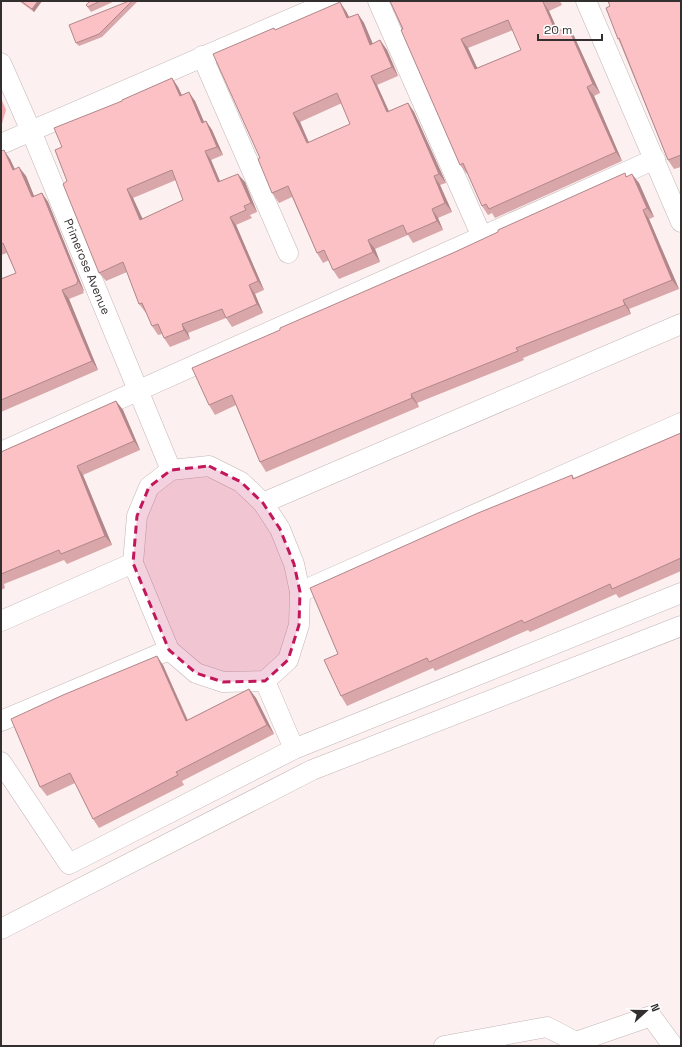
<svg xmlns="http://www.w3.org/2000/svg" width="682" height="1047" viewBox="0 0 682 1047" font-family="'Space Grotesk',sans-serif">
  <rect width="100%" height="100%" fill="#fdf0f0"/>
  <!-- green -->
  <path fill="#f4a9af" d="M1 98 6 110 1 127Z"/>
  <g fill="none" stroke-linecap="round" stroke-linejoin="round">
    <defs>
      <g id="street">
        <path d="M378 1 482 237"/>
        <path d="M586 1 681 222"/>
        <path d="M202 56 288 253"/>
        <path id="s1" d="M1 63 31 131 171 470"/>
        <path d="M1 144 332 1"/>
        <path d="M1 452 655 159"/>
        <path d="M209 466 241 482 263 503 280 529 294 564 300 592 299 625 288 660 265 681 223 682 196 673 169 650 133 563 137 516 149 487 171 470Z"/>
        <path d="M263 503 681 324"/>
        <path d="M300 592 681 423"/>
        <path d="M1 621 133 563"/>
        <path d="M265 681 294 749 681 593"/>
        <path d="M1 721 169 650"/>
        <path d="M1 762 69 864 294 749"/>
        <path d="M1 929 312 770 681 626"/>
        <path d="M444 1046 547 1027 576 1042 651 1016 673 1046"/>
      </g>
    </defs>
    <!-- street casing -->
    <use href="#street" stroke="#c2b5b6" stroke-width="21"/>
    <!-- street -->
    <use href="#street" stroke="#fff" stroke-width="20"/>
  </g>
  <!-- wall -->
  <path fill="#d9a6a9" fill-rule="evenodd" d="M19 1H42L34 12Z
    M90 1H115L91 12 86 5Z
    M129 1H136L137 2 102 37 79 46 76 43Z
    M390 1H560L562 5 549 11 558 31 574 36 600 93 594 96 622 161 495 218 492 213 488 215 482 206 468 173 467 174 460 165ZM513 30 521 50 477 68 468 48Z
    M681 1V167L674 169 668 160 620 43 618 39 610 6Z
    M346 11 349 17 358 14 364 23 373 44 380 40 387 50 398 76 377 85 389 111 408 103 414 112 446 183 440 185 452 212 438 218 443 230 413 243 408 235 375 249 380 262 339 279 333 270 329 260 323 263 317 253 292 197 279 203 272 193 260 158 276 30ZM342 103 350 124 309 142 300 122Z
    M172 78 178 87 182 95 195 101 204 122 206 121 212 130 223 155 211 160 220 181 245 182 257 212 250 215 252 218 236 225 264 290 255 294 263 313 232 327 226 318 188 333 190 339 170 347 164 338 162 334 158 335 152 326 146 312V313L139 304 127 272 106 281 99 273 67 181 62 147 122 101ZM176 180 183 200 142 219 133 198Z
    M1 151 10 159 15 169 26 176 34 196 42 193 48 202 84 291H83L84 293 69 299 98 370 1 412V279L16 273 7 253 1 255Z
    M627 176 639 183 654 217 649 219 679 289 629 309 631 314 523 358 524 360 417 403 419 407 266 472 260 462 236 405 215 415 209 405 455 252Z
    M116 401 123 410 140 450 83 475 112 545 67 564 64 560 4 584 5 588 1 590V452Z
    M681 433V571L619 598 616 594 530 632 528 630 435 671 433 668 347 706 341 696 338 654 572 475 574 478Z
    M163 665 188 720 249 689 256 698 274 734 182 781 184 785 99 828 93 819 75 783 47 796 40 787Z"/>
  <!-- shaded-wall -->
  <path fill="#b0878a" d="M38 1H42L34 12 32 9Z
    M340 2 346 11 354 27 347 18Z
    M543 2 549 11 562 41 556 32Z
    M358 14 364 23 377 54 370 45Z
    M568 27 574 36 600 93 593 84Z
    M461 39 468 48 482 78 475 69Z
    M380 40 387 50 398 76 392 67Z
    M371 76 377 85 393 121 387 112Z
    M172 78 178 87 186 105 180 96Z
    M587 87 594 96 622 161 616 152Z
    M189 92 195 101 208 131 202 123Z
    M408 103 414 112 446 183 439 174Z
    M293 113 300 122 313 153 307 143Z
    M206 121 212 130 223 155 217 147Z
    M4 150 10 159 19 179 13 170Z
    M205 151 211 160 224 191 218 182Z
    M19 167 26 176 38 206 32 197Z
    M238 174 245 182 257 212 251 203Z
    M632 174 639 183 654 217 647 208Z
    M434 176 440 185 452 212 445 203Z
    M127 189 133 198 147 228 140 220Z
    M42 193 48 202 84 291 78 281Z
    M432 209 438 218 443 230 437 221Z
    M643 210 649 219 679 289 672 280Z
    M230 217 236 225 264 290 258 281Z
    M368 240 375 249 380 262 373 252Z
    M249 285 255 294 263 313 257 304Z
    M62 290 69 299 98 370 92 361Z
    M623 300 629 309 631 314 625 305Z
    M182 324 188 333 190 339 184 330Z
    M411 394 417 403 419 407 412 398Z
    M116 401 123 410 140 450 134 441Z
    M77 466 83 475 112 545 105 536Z
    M157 656 163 665 192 731 186 721Z
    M249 689 256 698 274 734 267 725Z"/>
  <!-- building -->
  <path fill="#fcc1c5" stroke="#b0878a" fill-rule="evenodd" d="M21 1H38L32 9Z
    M90 1H100L88 7 86 5Z
    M129 1H132L99 34 76 43 69 25Z
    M390 1H544L543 2 556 32 568 27 593 84 587 87 616 152 489 209 486 204 482 206 463 163 460 165 401 30 403 29ZM508 20 521 50 475 69 461 39Z
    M608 1H681V155L668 160 619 38 618 39 606 8 610 6Z
    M340 2 347 18 358 14 370 45 380 40 392 67 371 76 387 112 408 103 439 174 434 176 445 203 432 209 437 221 407 234 403 225 368 240 373 252 333 270 324 250 317 253 288 186 272 193 258 159 260 158 213 54 274 28 275 30ZM337 93 350 124 307 143 293 113Z
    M172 78 180 96 189 92 202 123 206 121 217 147 205 151 218 182 238 174 251 203 244 206 246 210 230 217 258 281 249 285 257 304 226 318 222 309 182 324 184 330 164 338 158 324 152 326 142 303 139 304 123 262 99 273 63 184 67 181 55 150 62 147 54 128 122 101V100ZM172 170 183 200 140 220 127 189Z
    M4 150 13 170 19 167 32 197 42 193 78 281 77 282V284L62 290 92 361 1 400V279L16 273 3 243 1 244V151Z
    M625 173 626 177 632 174 647 208 643 210 672 280 623 300 625 305 516 348 518 351 411 394 412 398 260 462 232 395 209 405 192 368 280 330V328L455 252 498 232V230Z
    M116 401 134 441 77 466 105 536 61 554 59 550 1 574V452Z
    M681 433V558L612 589 610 584 524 623 522 620 429 662 427 658 341 696 324 660 338 654 310 588 478 513 572 475 573 479Z
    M157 656 186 721 249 689 267 725 176 772 178 775 93 819 70 773 40 787 11 719 63 695Z"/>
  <!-- marked area -->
  <path fill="#c2185b" fill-opacity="0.2" stroke="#c2185b" stroke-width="3" stroke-dasharray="8 5" stroke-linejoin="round" d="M209 466 241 482 263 503 280 529 294 564 300 592 299 625 288 660 265 681 223 682 196 673 169 650 133 563 137 516 149 487 171 470Z"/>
  <g text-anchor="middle" stroke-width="3" stroke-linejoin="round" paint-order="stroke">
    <!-- street labels -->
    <g font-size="12" fill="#342f2f" stroke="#fff">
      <text dy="4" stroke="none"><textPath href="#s1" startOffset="221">Primerose Avenue</textPath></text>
    </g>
  </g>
  <!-- border -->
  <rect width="682" height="1047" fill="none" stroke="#342f2f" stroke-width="4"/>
  <!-- north arrow -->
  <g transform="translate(646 1011) rotate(69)" stroke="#ffffff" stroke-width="3" paint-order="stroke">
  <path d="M0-3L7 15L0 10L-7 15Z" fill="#342f2f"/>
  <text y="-6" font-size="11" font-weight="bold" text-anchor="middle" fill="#342f2f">N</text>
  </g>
  <!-- scale -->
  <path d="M538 34v6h64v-6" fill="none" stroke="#342f2f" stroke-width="2"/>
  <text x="544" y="34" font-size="12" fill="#342f2f" stroke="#ffffff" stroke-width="3" paint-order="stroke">20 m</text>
</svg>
